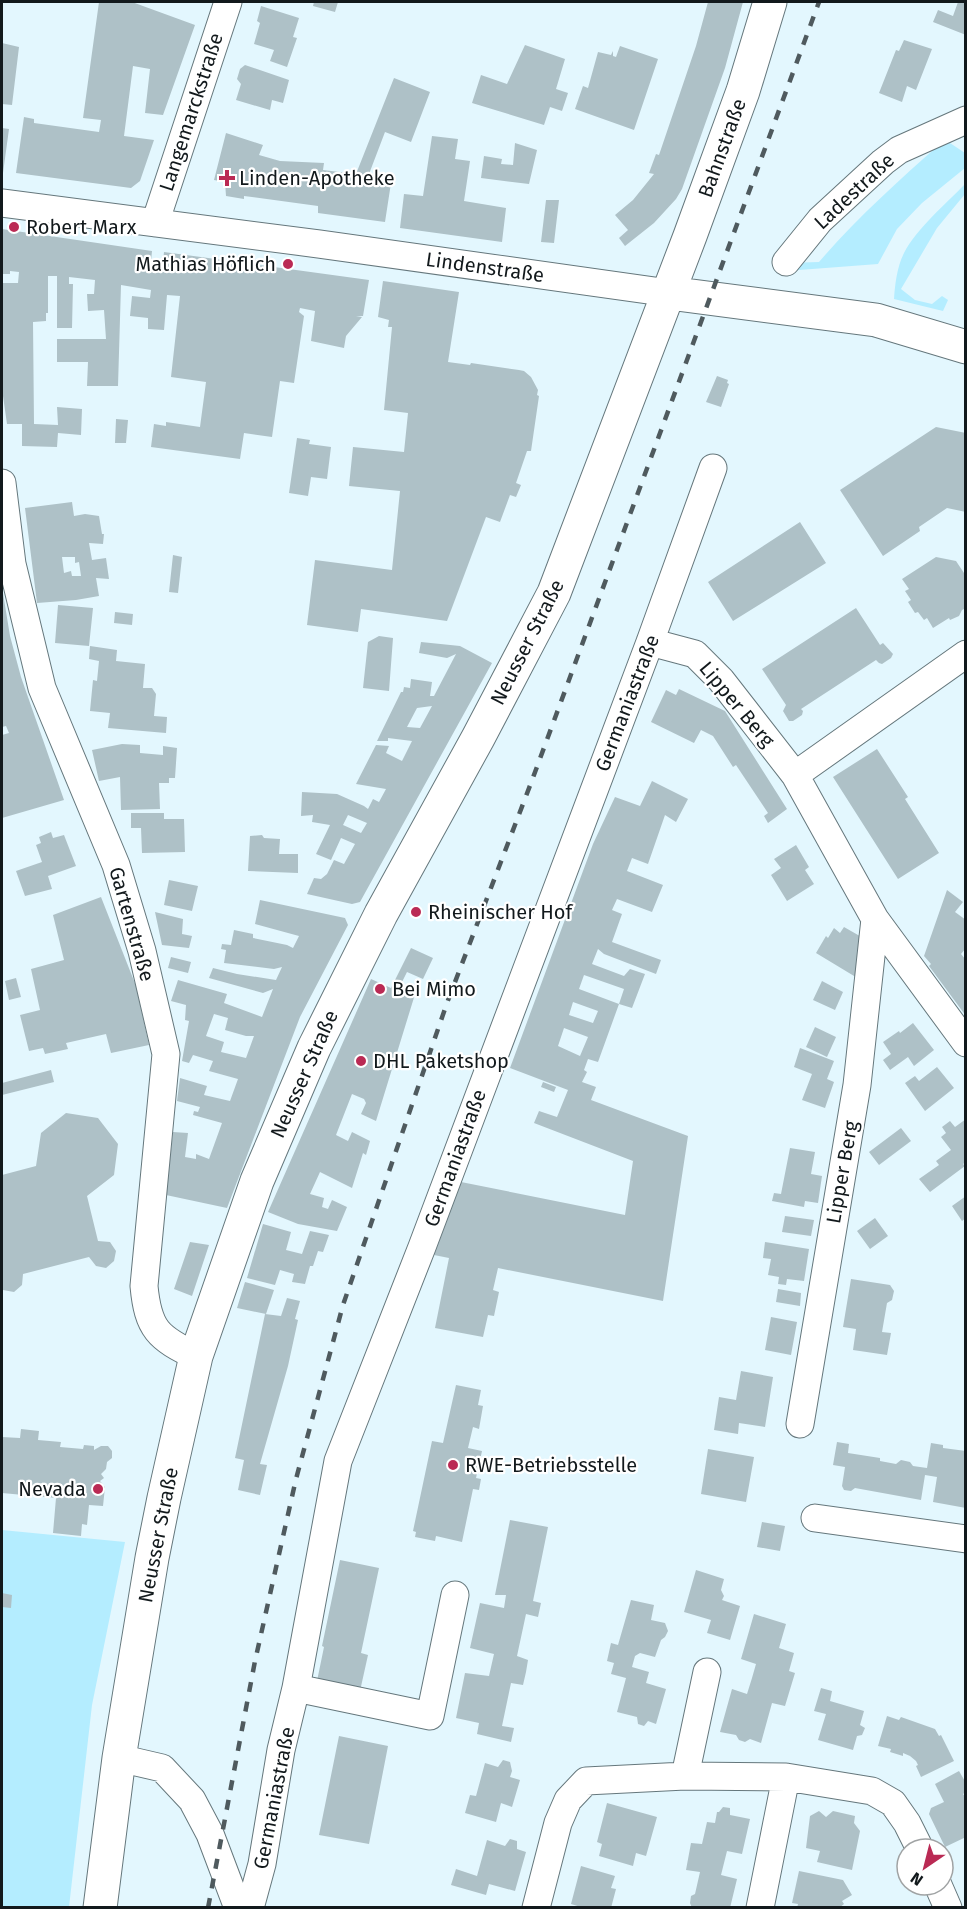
<svg xmlns="http://www.w3.org/2000/svg" width="967" height="1909" viewBox="0 0 967 1909" font-family="'Fira Sans',sans-serif">
  <rect width="100%" height="100%" fill="#e3f7fe"/>
  <!-- green -->
  <path fill="#b4edff" d="M950 143 965 153V168L922 203 897 229 878 264 786 271 787 263 819 262C856 219 897 182 940 144Z
    M965 184V194L937 228 901 289 915 300 932 304 942 296 948 300 943 311 894 299C895 284 897 267 904 253 916 229 946 204 965 184Z
    M2 1530 125 1542 92 1705 69 1907H2Z"/>
  <!-- building -->
  <path fill="#aec1c7" fill-rule="evenodd" d="M99 2H132L195 25 163 115 145 113 150 69 133 66 124 136 154 140 140 181 131 188 16 173 24 117 34 119V123L99 132 101 120 83 118Z
    M314 2H338L335 12 313 6Z
    M708 2H743L725 68 682 189 676 199 654 223 625 246 619 238 628 230 615 215 633 200 654 174 649 173 656 154 659 155 696 46Z
    M958 2H966V35L933 22 938 10 953 16Z
    M261 6 299 18 293 37 297 38 287 67 270 61 274 50 254 44 260 23 257 21Z
    M904 40 932 49 916 90 907 86 902 102 879 93 896 50 899 51Z
    M2 43 19 47 12 105 2 104Z
    M525 45 565 59 556 89 568 93 562 111 550 107 544 125 472 103 481 75 507 84Z
    M620 46 658 59 634 130 575 109 583 86 588 88 598 52 611 55 613 51V56L616 57Z
    M245 65 289 80 283 103 272 100 270 110 236 100 241 84 237 79 240 69Z
    M394 78 430 92 411 142 385 132 369 174V180L391 183 385 222 318 213V206L244 196V199L226 196 225 182 214 180 226 133 263 145 259 155 280 161 324 163 323 170 356 174Z
    M2 128 9 129 3 173H2Z
    M432 136 458 139 455 159 470 161 464 201 506 208 502 242 400 228 404 194 423 196Z
    M515 143 537 150 529 184 481 178 484 156 502 159 501 164 513 165Z
    M546 200H559L554 243 541 242Z
    M2 229 152 251 150 271 162 273 164 252 369 280 363 316H356L362 317 346 336 344 348 311 341 315 311 300 308 299 312 304 316 294 383 280 381 272 437 244 433 240 459 151 447 154 424 166 426V422L200 427 206 382 171 377 180 296 167 295 164 330 148 329V318L130 316 132 296 150 298 151 290 121 285 118 386H87L88 362H57V339H106L104 310 88 311 87 294H94L95 280 69 277V284H73L72 328H57V276H48V313H46V321L33 322 34 424 58 425 57 407 82 409 81 435 58 433 57 447 22 446V424H7L2 389V283H18L19 272 10 271V274H2Z
    M383 281 459 292 448 362 470 365 471 363 519 370 524 371 531 377 538 390 537 395 539 396 531 451H527L516 483 521 485 516 497 510 495 500 522 486 517 447 621 361 609 358 632 307 625 315 560 392 570 400 491 349 486 353 447 404 452 408 413 384 410 392 327H388L389 320 378 317Z
    M717 376 728 380 727 383 729 384 721 407 706 402Z
    M116 419 128 420 126 443H115Z
    M936 427 966 433V512L947 508 919 527 920 531 883 556 840 490Z
    M297 438 310 440 309 444 331 447 327 479 311 477 308 496 289 493Z
    M72 502 74 516 85 514 99 516 102 534H104L103 544 89 543 92 560 106 558 109 579 96 578 99 596 76 600 37 603 25 508ZM62 557H75V563L79 562 81 576H72L71 571 64 573Z
    M800 522 826 563 733 621 708 582Z
    M173 555 182 557 178 593 169 592Z
    M936 557 956 561 966 576V608L962 610 959 616 950 620 949 618 933 628 927 618 924 620 918 612 915 613 908 602 911 600 905 591 909 589 902 579Z
    M2 587 10 636 21 677 64 800 2 818V735L9 733 6 726 2 727Z
    M58 605 93 608 89 646 55 643Z
    M856 608 880 645 883 643 893 654 891 658 882 664 879 663 876 660 801 709 803 711 802 715 793 721H789L783 711 786 705 762 669Z
    M115 612 133 614 132 625 114 623Z
    M379 636 393 638 389 691 363 688 368 642Z
    M421 642 460 646 492 663 360 902 352 904 307 894 314 878 321 879 327 874 334 860 344 864 355 844 341 838 331 860 316 854 330 825 312 822 313 815 301 816 302 792 337 794 364 806 368 809 373 799 379 802 386 789 356 784 376 745 389 746 386 753 402 761 412 741 388 738V741H377L401 692H403L404 687 410 688 411 679 432 682 430 696H434L456 654 447 658 419 653ZM432 706 420 728 407 727 417 708ZM348 815 367 823 361 833 343 825Z
    M90 646 117 650 116 661 145 664 143 688H152L156 694 154 716 167 717 166 733 108 728 110 713 90 711 93 680 97 681 99 661 89 659Z
    M679 689 725 711 787 809 768 823 764 816 768 813 736 765 733 767 713 736 701 730 694 743 651 722 666 690 676 695Z
    M122 744 140 745V753L163 755V746L177 748 175 778H169V783H159L160 809 121 810 120 777 99 781 92 750Z
    M877 749 908 797 905 799 939 853 898 879 833 777Z
    M652 781 688 799 676 822 665 815 648 864 632 858 627 871 663 885 652 912 617 899 612 910 622 914 612 942 661 960 656 974 604 954 598 949 592 964 624 976 630 969 645 974 632 1008 619 1004 624 989 584 975 579 989 619 1004 598 1062 588 1059 584 1070 587 1072 582 1082 596 1087 591 1100 688 1136 663 1301 498 1268 493 1290 499 1292 494 1316 488 1315 483 1337 435 1328 449 1258 434 1255 461 1182 625 1215 633 1161 534 1123 539 1111 557 1117 568 1090 510 1068 593 844 615 797 640 806ZM573 1002 598 1011 593 1023 569 1015ZM564 1028 588 1037 580 1056 558 1046Z
    M131 813H164V819H184L185 852 142 853 141 828H131Z
    M51 832 53 838 64 835 76 866 48 876 52 889 25 896 16 871 42 862 36 845 41 843 39 837Z
    M262 835 264 838 280 839 279 854H298V873L248 871 250 836Z
    M796 845 809 867 805 870 814 884 787 901 771 875 781 868 774 859Z
    M169 880 198 886 192 911 164 905Z
    M947 890 963 902 955 912 966 920V948L961 954 966 960V1016L929 966 931 964 924 956Z
    M101 897 136 986 149 1045 111 1053 106 1034 66 1043 68 1049 45 1054 43 1048 29 1051 20 1015 40 1010 31 969 64 960 53 915Z
    M260 900 345 918 348 925 300 1017 227 1208 166 1195 173 1132 188 1133 185 1157 196 1159V1154L209 1159 222 1123 193 1115 194 1111 198 1112 200 1107 177 1101 180 1078 207 1086 204 1095 230 1101 238 1079 209 1071 213 1061 193 1055 189 1063 182 1061 189 1021 185 1020 186 1005 171 1001 178 980 227 994 224 1003 262 1017 273 989 263 993 209 978 213 968 237 974 276 980 282 967 274 969 224 963 226 950 221 949 222 944 231 945 234 930 253 934V938L287 945 293 948 299 936 255 924ZM214 1014 228 1018 225 1030 246 1036H254L246 1058 221 1052 224 1042 206 1036Z
    M155 912 183 919 182 934 192 936 189 948 162 945Z
    M844 927 865 939 859 979 816 953 826 936 828 938 834 928 840 933Z
    M411 948 433 958 423 979 407 972 401 984 416 991 376 1121 361 1114 366 1103 364 1099 352 1094 336 1135 348 1141 352 1132 370 1141 366 1155 363 1153 352 1188 320 1172 310 1194 324 1198 322 1207 328 1209 332 1200 347 1207 337 1231 298 1224 268 1212 371 979 391 988Z
    M171 957 191 962 188 973 168 968Z
    M16 978 21 997 9 1000 5 981Z
    M822 981 843 992 835 1010 813 1000Z
    M913 1023 934 1050 914 1066 908 1057 890 1070 883 1060 891 1054 883 1042 899 1031 900 1033Z
    M815 1027 836 1037 827 1057 806 1047Z
    M800 1048 834 1061 827 1079 834 1082 825 1108 802 1100 812 1074 794 1067Z
    M937 1067 954 1088 925 1111 905 1083 915 1076 919 1081Z
    M51 1070 54 1082 2 1095V1083Z
    M543 1082 556 1087 554 1092 541 1087Z
    M66 1113 98 1118 118 1144 114 1175 87 1196 98 1241 110 1242 116 1251 114 1261 106 1268 96 1266 89 1257 23 1274 22 1285 14 1292 3 1290 2 1288V1175L36 1166 41 1133Z
    M966 1119V1162L963 1164 965 1166 930 1192 919 1179 939 1165 936 1161 951 1150 941 1137 946 1133 942 1127 950 1121 955 1127Z
    M901 1128 911 1141 879 1165 869 1152Z
    M790 1148 815 1152 811 1174 822 1176 818 1203 805 1201 804 1207 772 1201 774 1193 781 1194Z
    M966 1196V1218L962 1221 952 1206Z
    M785 1216 814 1220 811 1236 782 1232Z
    M875 1218 888 1236 870 1249 857 1231Z
    M263 1224 291 1232 286 1250 302 1254 310 1231 329 1235 323 1252 318 1251 313 1266H310L305 1284 292 1282 294 1274 280 1270 275 1285 247 1278Z
    M190 1242 209 1245 192 1296 174 1289Z
    M765 1242 809 1249 804 1281 787 1279 786 1285 778 1284 779 1277 768 1275 771 1259 763 1258Z
    M851 1279 890 1285 894 1291 892 1300 887 1303 882 1332 891 1333 887 1355 853 1350 856 1329 843 1327Z
    M245 1282 274 1290 266 1314 237 1308Z
    M778 1289 801 1293 800 1306 776 1302Z
    M287 1298 300 1301 295 1319 298 1320 288 1366 260 1464 267 1465 260 1495 238 1490 244 1460 235 1458 265 1314 281 1316Z
    M771 1317 797 1322 791 1355 765 1350Z
    M741 1371 773 1377 765 1427 739 1423 738 1434 714 1430 719 1397 736 1400Z
    M456 1385 481 1390 478 1405 483 1406 479 1429 473 1427 468 1448 482 1451 476 1478 481 1479 479 1490 473 1489 462 1542 436 1536 435 1541 415 1537 416 1532 413 1531 432 1441 443 1443Z
    M21 1429 39 1431 38 1440 61 1442 60 1447 83 1449 84 1445 94 1446V1450L101 1446H108L112 1451V1458L107 1462 106 1469 101 1474 104 1478 100 1481 105 1487 103 1506 89 1505 87 1525 82 1524 81 1536 53 1533 56 1498 2 1493V1437L20 1438Z
    M837 1442 849 1444 848 1453 880 1458V1461L896 1464 901 1460 910 1462 913 1466 927 1468 931 1443 943 1445V1448L966 1451V1508L933 1502 937 1477 925 1475 921 1500 855 1488 851 1491 844 1490 842 1486 845 1467 833 1465Z
    M708 1449 754 1457 746 1502 701 1494Z
    M510 1520 548 1527 533 1601 541 1603 538 1617 526 1614 517 1656 528 1660 526 1672 523 1685 511 1683 502 1726 514 1728 511 1742 477 1734 479 1723 456 1718 465 1673 489 1676 494 1654 470 1648 480 1603 504 1608 506 1595H495Z
    M762 1522 785 1526 780 1551 757 1547Z
    M340 1560 379 1568 361 1653 368 1655 360 1691 317 1681 324 1647 322 1646Z
    M696 1570 724 1579 721 1590 724 1596 722 1600 740 1606 730 1640 707 1633 711 1620 684 1612Z
    M2 1593 12 1595 11 1608 2 1607Z
    M631 1600 654 1605 651 1620 665 1623 668 1631 665 1637 661 1640 655 1657 640 1653 635 1656 632 1667 649 1672 646 1683 666 1689 656 1724 648 1721 644 1726 638 1724 637 1717 617 1712 626 1678 611 1674 614 1663 607 1661 611 1643 618 1645Z
    M754 1614 786 1624 779 1648 794 1653 789 1671 795 1673 785 1706 772 1703 761 1743 750 1739 745 1742 739 1740 736 1735 720 1732 732 1689 747 1694 752 1678 756 1664 741 1659Z
    M821 1688 832 1691 830 1701 864 1711 860 1725 865 1728 862 1735 857 1736 853 1750 818 1740 826 1714 814 1711Z
    M887 1716 899 1720 901 1717 935 1729 939 1736 941 1735 954 1761 921 1777 916 1766 918 1765 916 1761 910 1756 903 1753V1756L890 1752 891 1749 878 1746Z
    M339 1736 388 1746 369 1844 319 1835Z
    M503 1760 510 1762 512 1771 510 1777 520 1780 512 1807 501 1803 496 1822 465 1813 470 1795 476 1796 485 1763 498 1767Z
    M959 1771 966 1783V1792L963 1794 966 1798V1837L945 1847 929 1814 931 1808 944 1802 935 1784Z
    M607 1803 657 1817 646 1856 636 1853 633 1866 599 1856 602 1844 597 1842Z
    M723 1807 730 1808V1815L750 1819 742 1854 727 1851 721 1875 737 1879 730 1908H692L690 1903 691 1896 695 1894 700 1872 686 1870 691 1843 702 1844 707 1822 715 1823 717 1812H719Z
    M819 1811 826 1817 833 1811 855 1816 854 1823 860 1831 852 1870 817 1862 820 1851 806 1848 810 1816Z
    M510 1839 517 1841V1849L526 1852 515 1891 489 1884 486 1895 451 1885 456 1869 477 1876 487 1840 505 1846Z
    M581 1866 615 1876 611 1888 616 1889 611 1908H584L571 1904Z
    M799 1871 843 1880 852 1895 842 1901 844 1904 839 1908H797L798 1904 792 1903Z"/>
  <g fill="none" stroke-linecap="round" stroke-linejoin="round">
    <defs>
      <path id="minor" d="M2 203 319 244 669 293
        M155 223 228 2
        M786 262 820 220 883 162 899 150 966 120
        M2 483 12 564 42 688 116 865 142 951 166 1054 144 1286C148 1329 158 1338 196 1356
        M650 642 695 654 721 680 795 775 875 919 966 1043
        M795 775 966 654
        M800 1424 857 1085 875 919
        M815 1518 966 1539
        M296 1688 430 1716 455 1595
        M119 1758 162 1768 192 1800 210 1834 238 1908
        M685 1776 707 1672
        M938 1885 948 1908
        M250 1908 262 1864 281 1750 296 1688 338 1461 422 1247 650 642 713 468
        M536 1908 558 1823 568 1800 586 1781 685 1776 786 1777 872 1791 893 1803 907 1823 920 1849
        M760 1908 786 1777"/>
      <path id="tertiary" d="M669 293 876 320 966 347
        M100 1908 119 1758 152 1558 164 1498 196 1356 257 1181 314 1048 381 914 478 738 554 593 690 236 743 91 770 2"/>
    </defs>
    <!-- minor casing -->
    <use href="#minor" stroke="#65777c" stroke-width="29"/>
    <!-- tertiary casing -->
    <use href="#tertiary" stroke="#65777c" stroke-width="35"/>
    <!-- minor -->
    <use href="#minor" stroke="#fff" stroke-width="27"/>
    <!-- tertiary -->
    <use href="#tertiary" stroke="#fff" stroke-width="33"/>
    <!-- rail -->
    <path stroke="#4f5a5e" stroke-width="4.5" stroke-dasharray="10 10" stroke-linecap="butt" d="M208 1908 255 1661 296 1479 343 1305 447 1003 531 783 819 2"/>
  </g>
  <!-- markers -->
  <g fill="#ba2a54" stroke="#fff" stroke-width="2">
    <path d="M224 169h6v6h6v6h-6v6h-6v-6h-6v-6h6z"/>
    <circle cx="14" cy="227" r="6"/>
    <circle cx="288" cy="264" r="6"/>
    <circle cx="416" cy="912" r="6"/>
    <circle cx="380" cy="989" r="6"/>
    <circle cx="361" cy="1061" r="6"/>
    <circle cx="453" cy="1465" r="6"/>
    <circle cx="98" cy="1489" r="6"/>
  </g>
  <g text-anchor="middle" stroke-width="4.5" stroke-linejoin="round" paint-order="stroke">
    <!-- street labels -->
    <g font-size="20" fill="#12191c" stroke="#fff">
      <text transform="translate(191 112) rotate(-72)" y="7">Langemarckstraße</text>
      <text transform="translate(722 148) rotate(-70)" y="7">Bahnstraße</text>
      <text transform="translate(854 191) rotate(-43)" y="7">Ladestraße</text>
      <text transform="translate(485 267) rotate(8)" y="7">Lindenstraße</text>
      <text transform="translate(527 642) rotate(-63)" y="7">Neusser Straße</text>
      <text transform="translate(627 703) rotate(-69)" y="7">Germaniastraße</text>
      <text transform="translate(737 704) rotate(50)" y="7">Lipper Berg</text>
      <text transform="translate(132 924) rotate(74)" y="7">Gartenstraße</text>
      <text transform="translate(304 1074) rotate(-66)" y="7">Neusser Straße</text>
      <text transform="translate(455 1158) rotate(-70)" y="7">Germaniastraße</text>
      <text transform="translate(842 1172) rotate(-80)" y="7">Lipper Berg</text>
      <text transform="translate(158 1535) rotate(-79)" y="7">Neusser Straße</text>
      <text transform="translate(274 1798) rotate(-79)" y="7">Germaniastraße</text>
    </g>
    <!-- poi labels -->
    <g font-size="20" fill="#12191c" stroke="#fff" text-anchor="start">
      <text x="239" y="185">Linden-Apotheke</text>
      <text x="26" y="234">Robert Marx</text>
      <text x="276" y="271" text-anchor="end">Mathias Höflich</text>
      <text x="428" y="919">Rheinischer Hof</text>
      <text x="392" y="996">Bei Mimo</text>
      <text x="373" y="1068">DHL Paketshop</text>
      <text x="465" y="1472">RWE-Betriebsstelle</text>
      <text x="86" y="1496" text-anchor="end">Nevada</text>
    </g>
  </g>
  <!-- border -->
  <rect width="967" height="1909" fill="none" stroke="#12191c" stroke-width="6"/>
  <!-- north arrow -->
  <g transform="translate(925 1867) rotate(215)"><circle r="28" fill="#ffffff" stroke="#a0a3a4" stroke-width="1.5"/>
  <path d="M0-4.5L10 22L0 15L-10 22Z" fill="#ba2a54"/>
  <text y="-9" font-size="16" font-weight="bold" text-anchor="middle" fill="#12191c">N</text>
  </g>
</svg>
